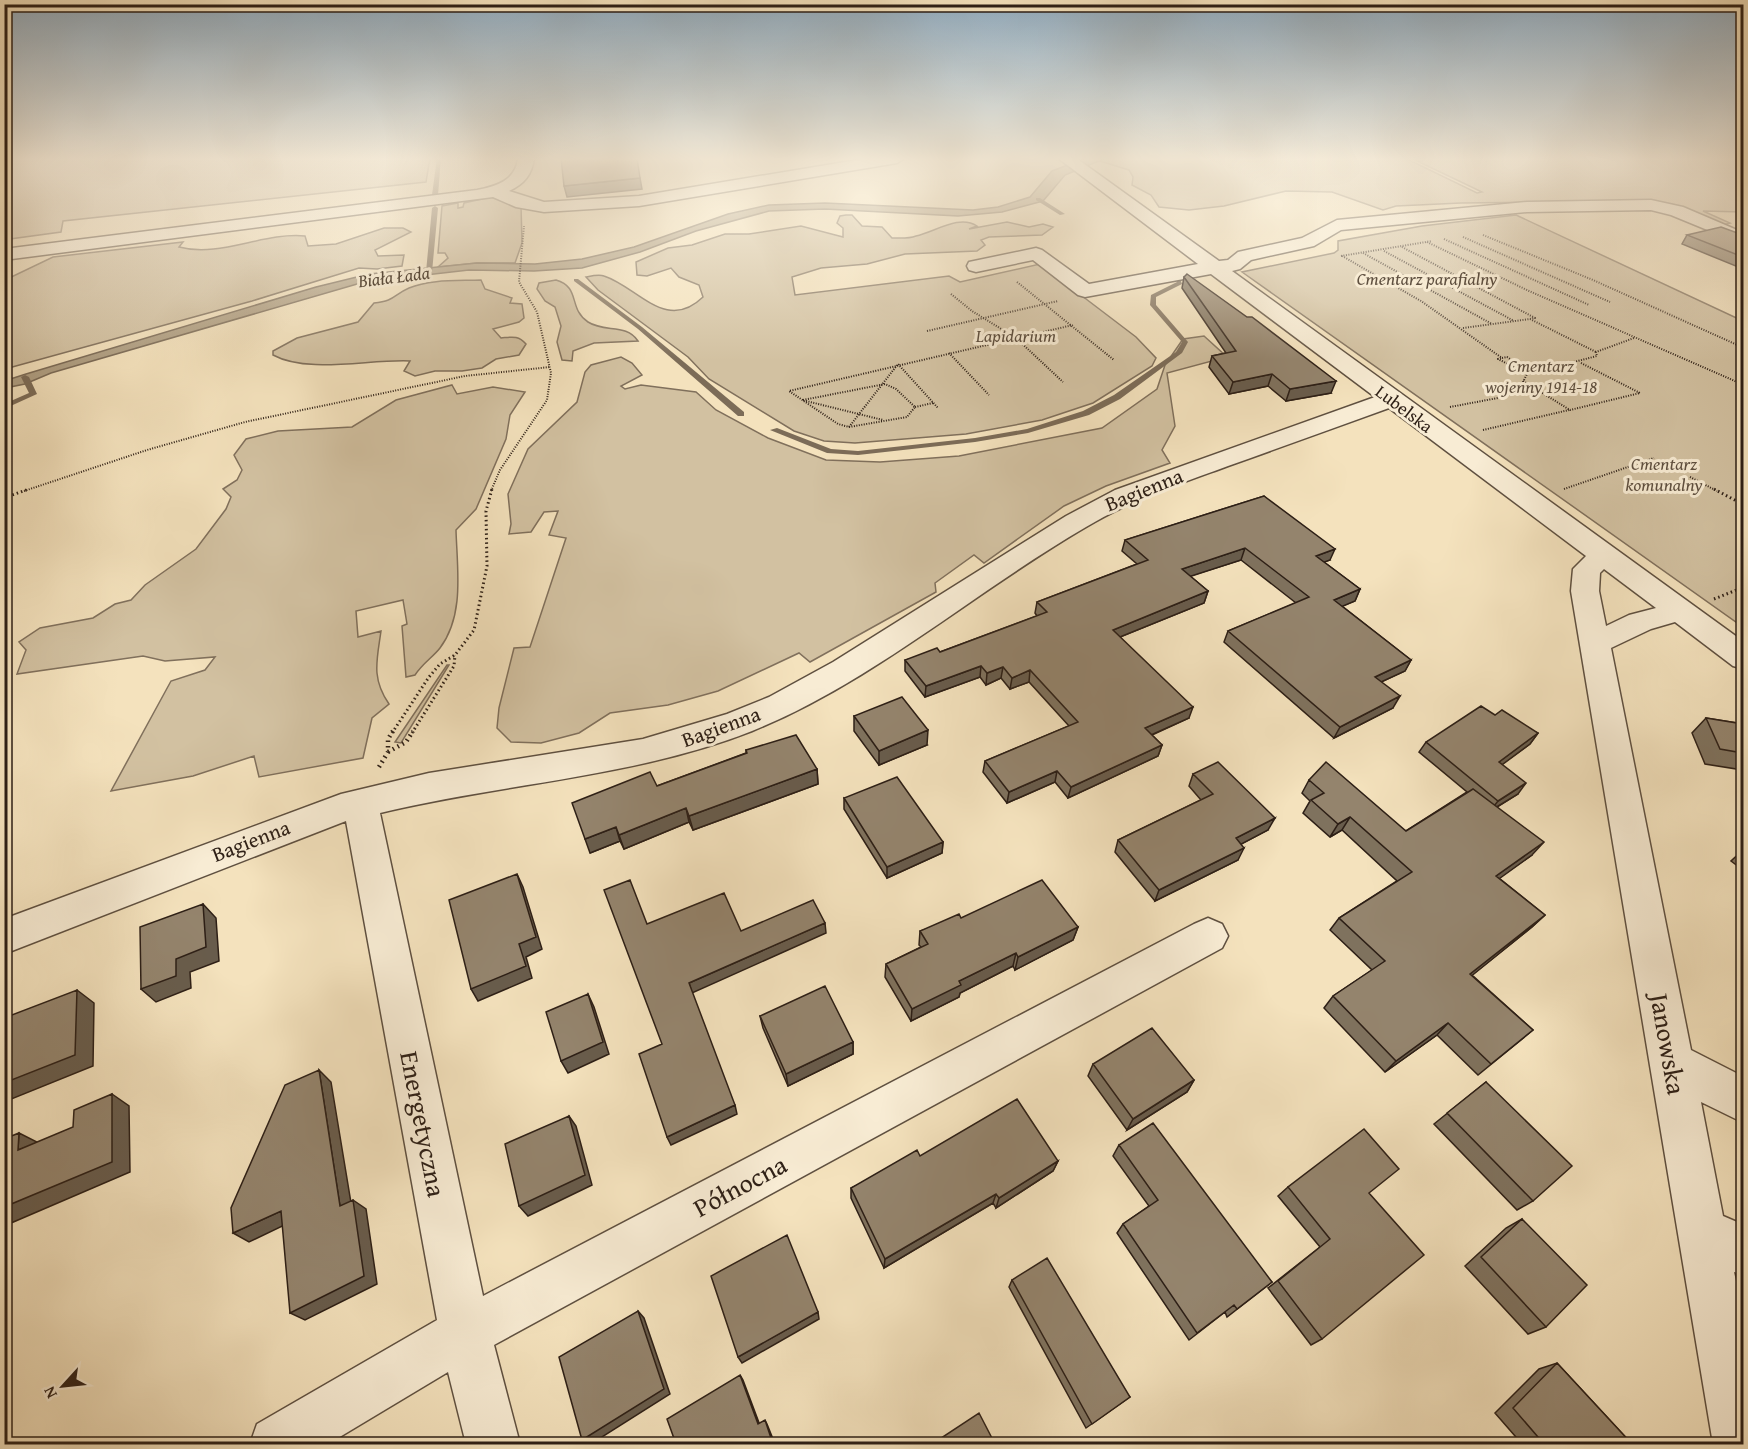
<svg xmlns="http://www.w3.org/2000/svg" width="1748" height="1449" viewBox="0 0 1748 1449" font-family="'Gentium Book Plus',serif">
  <rect width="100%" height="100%" fill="#f4e2bd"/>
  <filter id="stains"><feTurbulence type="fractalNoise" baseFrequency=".00333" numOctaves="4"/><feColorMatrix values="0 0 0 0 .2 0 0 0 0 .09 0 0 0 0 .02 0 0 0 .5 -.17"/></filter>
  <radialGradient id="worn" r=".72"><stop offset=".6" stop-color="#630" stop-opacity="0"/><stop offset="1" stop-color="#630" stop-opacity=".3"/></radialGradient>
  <!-- green -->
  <path fill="#d2c1a1" stroke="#80705c" stroke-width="1.5" d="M30 158H430L426 182 63 221 61 232 10 239 5 249 4 161Z
    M1106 158H1405L1477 193 1482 192 1411 158H1743V212L1703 211 1730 223 1720 226 1639 201 1461 203 1396 206 1383 210 1332 192 1286 191 1224 206 1189 210 1159 207 1151 195 1132 185 1133 177 1129 170 1100 161Z
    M491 197 521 205 522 243 515 263H477L438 267 448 258 445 253H438L442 206 458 203V208L463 207 464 203Z
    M846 215H852L862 226 882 227 892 238C900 238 908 239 916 236 935 232 959 214 977 226L969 229 1007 222 1029 227 1043 224 1053 227 1042 235 989 237 981 240 985 245 977 251 905 254 867 264 821 268 792 277 795 295 949 276 960 282 1040 264 1136 337 1156 358 1152 366 1093 403 1042 420 966 434 855 443 824 441 794 431 709 379 688 357 598 290 586 277C591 276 599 274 604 276 638 287 666 333 703 297L699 285 679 277 671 268 647 276 637 275 636 262 668 248 692 245 725 234H749L801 226 843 237V228L837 223 840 216Z
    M1516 215 1743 321V627L1242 272 1334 253 1338 250V241L1422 226Z
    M384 228H403L411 232 375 250 378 256 404 255 402 266 377 269 359 268 252 301 5 369V280L53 257 183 242 179 247C220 258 263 232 305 236L308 246 336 244Z
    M481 280 485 289 512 298 510 303 522 304 524 318 519 322 493 329 501 338C512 337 518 335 526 344L519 355 496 359 482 368 462 371H435L415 376 404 371 410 361C369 359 308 374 273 355V351L297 338 358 322 374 303C395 301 393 295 409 288 430 279 458 281 481 280Z
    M556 280C581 287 568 309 588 322 605 333 626 323 638 341L594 343 573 351 572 361 562 360 557 342 561 326 555 307 545 301 537 289 539 283Z
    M1204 336 1227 357 1167 373 1175 426 1162 450 1170 463 1106 486 1064 506 984 563 974 555 935 583 936 592 810 662 799 653 718 691 668 705 610 713 579 733 541 743 511 742 497 728 499 708 514 648 530 647 566 538 549 535 558 511 544 512 531 532 509 534 511 524 508 494 528 449 577 402 585 372 591 365 621 357 632 363 642 375 621 386 625 389 641 385 696 392 716 410 768 438 826 460 880 462 959 456 1102 428 1157 389 1165 365 1183 339Z
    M452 385 457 394 493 387 525 392 510 415 506 439 476 509 456 530C457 568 465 615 440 648 433 657 423 663 415 675L406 677 402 626 407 624 403 600 356 611 358 637 381 631C377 660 371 678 389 704L372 718 363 758 259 777 254 756 193 776 111 791 171 681 205 670 215 657 165 661 143 656 17 674 26 650 19 642 40 628 93 618 115 604 131 600 145 585 196 549 226 509 231 497 223 489 237 480 242 470 234 455 246 439 278 431 352 427 396 400Z
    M447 665H449L401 743 395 742Z"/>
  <!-- water -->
  <path fill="#b0a084" stroke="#7c6c58" stroke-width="1.5" d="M1086 158H1106L1065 175 1043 201 1002 212 958 216 825 209 769 211 696 231 640 252 582 268 534 271 469 270 364 282 51 373 25 384 5 388 4 381 26 374 316 287 369 274 477 263 535 264 582 259 634 247 728 214 769 205 825 203 973 210 998 207 1030 197 1052 171Z"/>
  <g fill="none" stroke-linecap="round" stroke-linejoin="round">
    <!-- stream -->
    <path fill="#7c6c58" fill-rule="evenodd" d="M437 158H441L438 195 435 197 432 195Z
      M1036 198H1040L1065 214 1060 215 1036 200Z
      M435 206 438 208 432 272 429 274 426 272 432 208Z
      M1176 278H1180L1182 284 1156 297V305L1188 342 1182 353 1120 399 1089 415 1028 433 975 442 858 455 827 453 770 430 777 428 831 449 858 451 975 438 1027 429 1083 411 1114 395 1176 352 1182 342 1150 305 1151 295 1177 282Z
      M574 279H578L642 327 744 412V416H738L638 329 574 281Z
      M25 375 29 377 37 394 4 409V404L29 393 21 377Z"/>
    <defs>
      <path id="minor" d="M518 158H534C532 175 524 184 509 191L544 202 639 196 869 158H905L897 163 639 206 544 212 516 207 493 197 4 260V249L477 190C497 186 516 180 518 158Z
        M1058 158H1076L1219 261 1228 260 1238 252 1302 238 1337 220 1527 202 1651 200 1683 207 1744 233V245L1671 215 1651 210 1527 212 1341 230 1314 246 1251 260 1240 269 1232 271 1744 642V669L1733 666 1675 622 1651 629 1611 648 1691 1050 1744 1077V1123L1701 1102 1723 1216 1744 1225V1275L1734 1272 1744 1317V1444H1713L1571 591 1573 569 1586 556 1389 408C1336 427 1282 447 1228 466 1179 484 1131 500 1086 527 974 592 873 682 752 731 633 778 503 783 380 813L483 1296 1194 924 1208 918 1222 924 1228 936 1222 948 494 1345 520 1444H466L448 1372 328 1444H250L257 1424 437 1320 346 821 4 954V919L341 794 429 773 643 739 727 714 769 697 833 662 1066 516 1115 490 1375 397 1211 274 1085 297 1078 295 1033 260 976 272 969 270 967 266 969 262 1036 248 1042 250 1089 284 1198 264ZM1604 569 1656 608 1629 615 1606 626 1599 591 1600 573Z"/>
    </defs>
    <!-- minor casing -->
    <use href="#minor" stroke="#5f5040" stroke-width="3"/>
    <!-- path-far2 -->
    <path stroke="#2d1f16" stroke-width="2" stroke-dasharray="1 1.5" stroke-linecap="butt" d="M1483 235 1593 280 1744 348
      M1463 237 1610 302
      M1444 239 1589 305
      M1427 242 1529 291 1744 385
      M1402 247 1535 318 1530 319
      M1384 251 1514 321
      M1363 253 1492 324
      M1341 256 1432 241
      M1342 256 1421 301 1502 358 1507 357 1525 369 1521 370
      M1017 282 1114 360
      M951 294 972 311 1016 338 1063 382
      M1463 328 1530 319 1596 352
      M927 331 1058 301
      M949 353 989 395
      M1501 358 1498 359 1527 374
      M1523 381 1570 410 1640 393 1581 363
      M803 400 885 384 896 389 915 407 907 417 849 427 838 424 789 391 1073 325
      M806 401 883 420
      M915 407 933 403
      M1450 407 1503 397 1519 390 1527 374 1597 356 1596 352 1634 338
      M849 427 898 364 938 408
      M1483 430 1569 410
      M1690 477 1717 491
      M1564 489 1654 458
      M24 491 147 450 245 422 465 376 550 367
      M491 491 500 470 547 400 551 373 537 312 519 282 524 226"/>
    <!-- path-far1 -->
    <path stroke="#2d1f16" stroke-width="3" stroke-dasharray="1.5 3" stroke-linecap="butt" d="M1714 489 1744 505
      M4 498 29 489
      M1714 599 1744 587
      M392 733 429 677 440 664 455 655 474 630 487 566 486 511 492 489
      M412 733 454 666 455 655"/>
    <!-- path -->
    <path stroke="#2d1f16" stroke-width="4.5" stroke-dasharray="1.5 4" stroke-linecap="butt" d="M388 752 406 742 413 731
      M379 767 388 752V739L393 731"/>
    <!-- minor -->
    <use href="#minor" fill="#f8ecd4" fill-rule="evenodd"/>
  </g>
  <!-- wall -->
  <path fill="#7f725e" stroke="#2d1f16" stroke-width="1.5" d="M1687 235H1743V269L1682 244Z
    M1184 277 1331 393 1286 401 1268 386 1229 394 1209 367 1212 356 1226 353 1182 288Z
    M1264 496 1330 560 1324 562 1360 589 1355 601 1342 606 1411 660 1405 671 1381 682 1393 708 1334 738 1224 642 1228 631 1296 603 1241 560 1190 576 1208 591 1204 603 1120 637 1189 718 1152 735 1162 745 1158 756 1068 798 1055 782 1007 803 983 772 985 761 1069 726 1029 682 1010 689 1001 678 986 685 980 677 925 697 905 671V660L940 652 1037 616 1035 613 1037 602 1137 564 1122 551 1125 540Z
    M1495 715 1538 733 1530 744 1502 764 1518 794 1497 807 1532 855 1499 878 1545 915 1532 927 1472 975 1533 1030 1478 1075 1437 1035 1385 1072 1324 1008 1333 996 1372 970 1330 930 1339 918 1397 881 1342 830 1330 837 1303 813 1310 801 1302 793 1309 780 1406 831 1467 792 1419 752 1426 742Z
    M854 716 927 745 879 765 854 731Z
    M1706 718 1743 724V770L1705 764 1692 733Z
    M746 750 817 769 818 784 693 830 689 822 624 849 620 841 590 853 657 786 746 753Z
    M1193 774 1268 830 1241 844 1238 860 1155 901 1115 852 1118 840 1201 800 1189 786Z
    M844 798 943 842 942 853 887 878 844 809Z
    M1743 850V870L1731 861Z
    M961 918 1078 927 1073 940 1015 970 1013 966 960 993 959 997 911 1021 885 977 886 964 921 947 919 945 920 931Z
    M760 1016 853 1042V1054L788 1086 763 1028Z
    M1093 1064 1194 1080 1187 1092 1127 1130 1088 1076Z
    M1486 1082 1533 1201 1517 1210 1434 1124Z
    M1119 1145 1272 1282 1227 1317 1225 1312 1189 1340 1117 1233 1123 1224 1149 1206 1113 1156Z
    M920 1156 1058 1161 1053 1171 996 1208 993 1203 884 1268 851 1198V1188Z
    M1288 1187 1369 1193 1322 1339 1311 1345 1268 1288 1320 1247 1278 1196Z
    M1522 1219 1546 1327 1528 1334 1465 1266 1506 1228Z
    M1012 1280 1130 1397 1086 1428 1009 1287Z
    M1557 1363 1632 1444H1522L1495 1413 1539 1369Z"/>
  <!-- shaded-wall -->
  <path fill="#685c4c" stroke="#2d1f16" stroke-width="1.5" d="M640 178 642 189 567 197 564 186Z
    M1272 374 1268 386 1229 394 1233 382Z
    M1336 381 1331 393 1286 401 1290 389Z
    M1245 548 1241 560 1179 580 1182 569Z
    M1335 549 1330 560 1311 567 1316 556Z
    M1360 589 1355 601 1329 612 1334 600Z
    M1208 591 1204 603 1110 641 1113 630Z
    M1411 660 1405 671 1368 688 1375 677Z
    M981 666 980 677 925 697 926 686Z
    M1003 667 1001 678 986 685 987 673Z
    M1030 670 1029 682 1010 689 1012 678Z
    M1400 696 1393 708 1334 738 1340 727Z
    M1193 707 1189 718 1142 739 1145 728Z
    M928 730 927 745 879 765V751Z
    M1538 733 1530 744 1491 773 1499 762Z
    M1162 745 1158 756 1068 798 1071 787Z
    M817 769 818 784 693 830 689 816Z
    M1057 771 1055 782 1007 803 1009 792Z
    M1526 783 1518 794 1490 811 1498 801Z
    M686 808 689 822 624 849 619 835Z
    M1350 817 1342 830 1330 837 1338 824Z
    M1275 818 1268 830 1230 850 1236 838Z
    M616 827 620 841 590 853 585 839Z
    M943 842 942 853 887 878V867Z
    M1544 842 1532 855 1485 889 1496 876Z
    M1244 848 1238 860 1155 901 1159 890Z
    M517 874 523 887 542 949 526 957 532 978 478 1001 471 989 519 944Z
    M203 904 216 918 219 961 190 972 191 988 156 1002 141 989 176 959Z
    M1545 915 1532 927 1459 986 1470 974Z
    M825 923 826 933 692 993 689 983Z
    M1078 927 1073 940 1015 970 1018 957Z
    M1016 953 1013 966 960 993 959 997 911 1021 912 1009 959 981Z
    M77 990 94 1003 93 1066 4 1102V1083Z
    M588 994 594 1007 609 1054 568 1073 561 1061Z
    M1448 1023 1437 1035 1385 1072 1396 1061Z
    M853 1042V1054L788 1086 786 1074Z
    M319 1070 331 1082 353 1215 340 1206Z
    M1194 1080 1187 1092 1127 1130 1133 1119Z
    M112 1094 129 1106 130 1172 4 1226V1207Z
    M735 1105 737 1114 671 1145 667 1137Z
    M569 1116 576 1126 592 1185 528 1216 519 1206Z
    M19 1133 39 1143 18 1150Z
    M1058 1161 1053 1171 996 1208 999 1198Z
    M996 1194 993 1203 884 1268 885 1259Z
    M353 1200 366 1209 377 1284 305 1320 290 1313Z
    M281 1211 295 1220 249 1242 233 1233Z
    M638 1311 644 1318 670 1394 591 1444 582 1440Z
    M818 1312 819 1319 742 1363 738 1357Z
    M740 1375 743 1380 761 1428 758 1424Z
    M765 1420 767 1424 775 1444H773Z"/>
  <!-- building -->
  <path fill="#94846d" stroke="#2d1f16" stroke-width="1.5" d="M561 158H637L640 178 564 186Z
    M1721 227 1743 235V257L1687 235Z
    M1187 274 1247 317H1252L1336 381 1290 389 1272 374 1233 382 1212 356 1236 351 1184 277Z
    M1264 496 1335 549 1316 556 1360 589 1334 600 1411 660 1375 677 1400 696 1340 727 1228 631 1309 597 1245 548 1182 569 1208 591 1113 630 1193 707 1145 728 1162 745 1071 787 1057 771 1009 792 985 761 1078 722 1030 670 1012 678 1003 667 987 673 981 666 926 686 905 660 937 648 940 652 1047 612 1037 602 1148 560 1125 540Z
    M902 697 928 730 879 751 854 716Z
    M1481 706 1495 715 1502 710 1538 733 1499 762 1526 783 1498 801 1426 742Z
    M1706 718 1743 724V753L1720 749Z
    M796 735 817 769 689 816 686 808 619 835 616 827 585 839 572 803 650 772 657 786 747 753 746 750Z
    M1218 762 1275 818 1236 838 1244 848 1159 890 1118 840 1213 794 1193 774Z
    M1326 762 1406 831 1473 789 1544 842 1496 876 1545 915 1470 974 1533 1030 1491 1064 1448 1023 1396 1061 1333 996 1385 961 1339 918 1412 872 1350 817 1338 824 1311 800 1324 793 1309 780Z
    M897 777 943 842 887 867 844 798Z
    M517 874 536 937 519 944 526 966 471 989 449 900Z
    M630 880 647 924 724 893 741 931 813 900 825 923 689 983 735 1105 667 1137 639 1054 662 1044 604 890Z
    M1042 880 1078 927 1018 957 1016 953 959 981 961 985 912 1009 886 964 928 944 920 931 959 914 961 918Z
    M203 904 206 947 176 959V976L141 989 140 927Z
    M825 986 853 1042 786 1074 760 1016Z
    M77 990 75 1055 4 1083V1018Z
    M588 994 603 1042 561 1061 546 1012Z
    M1152 1028 1194 1080 1133 1119 1093 1064Z
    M319 1070 340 1206 353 1200 364 1276 290 1313 281 1211 233 1233 231 1208 285 1085Z
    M1486 1082 1572 1166 1533 1201 1447 1113Z
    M112 1094V1162L4 1207V1139L19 1133 18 1150 73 1127 74 1110Z
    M1017 1099 1058 1161 999 1198 996 1194 885 1259 851 1188 917 1150 920 1156Z
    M569 1116 585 1175 519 1206 505 1144Z
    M1153 1123 1272 1282 1237 1309 1234 1305 1197 1333 1123 1224 1158 1200 1119 1145Z
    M1364 1129 1399 1169 1369 1193 1424 1255 1322 1339 1278 1281 1330 1239 1288 1187Z
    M1522 1219 1587 1285 1546 1327 1481 1257Z
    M787 1235 818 1312 738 1357 711 1276Z
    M1047 1258 1130 1397 1092 1424 1012 1280Z
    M638 1311 664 1389 582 1440 559 1357Z
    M1557 1363 1632 1444H1544L1513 1408Z
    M740 1375 758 1424 765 1420 773 1444H676L667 1419Z
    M979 1413 995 1444H932Z"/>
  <!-- sky -->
  <linearGradient id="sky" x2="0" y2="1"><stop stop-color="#91acc0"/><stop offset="0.44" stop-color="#faf2e1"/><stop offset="1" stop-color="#faf2e1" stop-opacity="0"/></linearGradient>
  <rect width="1748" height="361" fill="url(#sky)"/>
  <g text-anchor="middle" stroke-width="6" stroke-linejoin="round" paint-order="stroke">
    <!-- far-water labels -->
    <g font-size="18" font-style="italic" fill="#5b4c3c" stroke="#f8ecd4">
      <text transform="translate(394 277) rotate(-7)" y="6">Biała Łada</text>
    </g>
    <!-- far-park labels -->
    <g font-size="18" font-style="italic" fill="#5f5040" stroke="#f8ecd4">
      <text x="1427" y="285">Cmentarz parafialny</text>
      <text x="1016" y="342">Lapidarium</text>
      <text x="1541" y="372">Cmentarz<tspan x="1541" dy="21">wojenny 1914-18</tspan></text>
      <text x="1664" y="470">Cmentarz<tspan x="1664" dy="21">komunalny</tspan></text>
    </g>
    <!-- far-street labels -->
    <g font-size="18" fill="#2d1f16" stroke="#f8ecd4">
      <text transform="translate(1404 409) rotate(37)" y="6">Lubelska</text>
    </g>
    <!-- street labels -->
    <g font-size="21" fill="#2d1f16" stroke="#f8ecd4">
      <text transform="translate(1144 490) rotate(-22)" y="7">Bagienna</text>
      <text transform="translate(721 727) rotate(-20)" y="7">Bagienna</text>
      <text transform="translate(251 841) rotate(-21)" y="7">Bagienna</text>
    </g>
    <!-- near-street labels -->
    <g font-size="26" fill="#2d1f16" stroke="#f8ecd4">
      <text transform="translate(1668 1044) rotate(80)" y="9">Janowska</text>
      <text transform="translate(423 1124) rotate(79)" y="9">Energetyczna</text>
      <text transform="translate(740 1186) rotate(-28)" y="9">Północna</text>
    </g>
  </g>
  <!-- margin -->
  <rect width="1748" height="1449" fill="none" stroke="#f4e2bd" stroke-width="24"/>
  <rect x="6" y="6" width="1736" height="1437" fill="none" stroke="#2d1f16" stroke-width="3"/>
  <rect x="12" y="12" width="1724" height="1425" fill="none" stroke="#2d1f16" stroke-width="1.5"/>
  <!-- north arrow -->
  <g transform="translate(63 1386) rotate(243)" stroke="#f8ecd4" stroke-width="4.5" paint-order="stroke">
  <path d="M0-4.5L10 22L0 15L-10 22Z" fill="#2d1f16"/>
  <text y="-9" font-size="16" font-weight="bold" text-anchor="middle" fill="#2d1f16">N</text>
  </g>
  <rect width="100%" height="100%" filter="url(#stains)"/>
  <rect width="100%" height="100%" fill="url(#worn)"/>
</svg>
